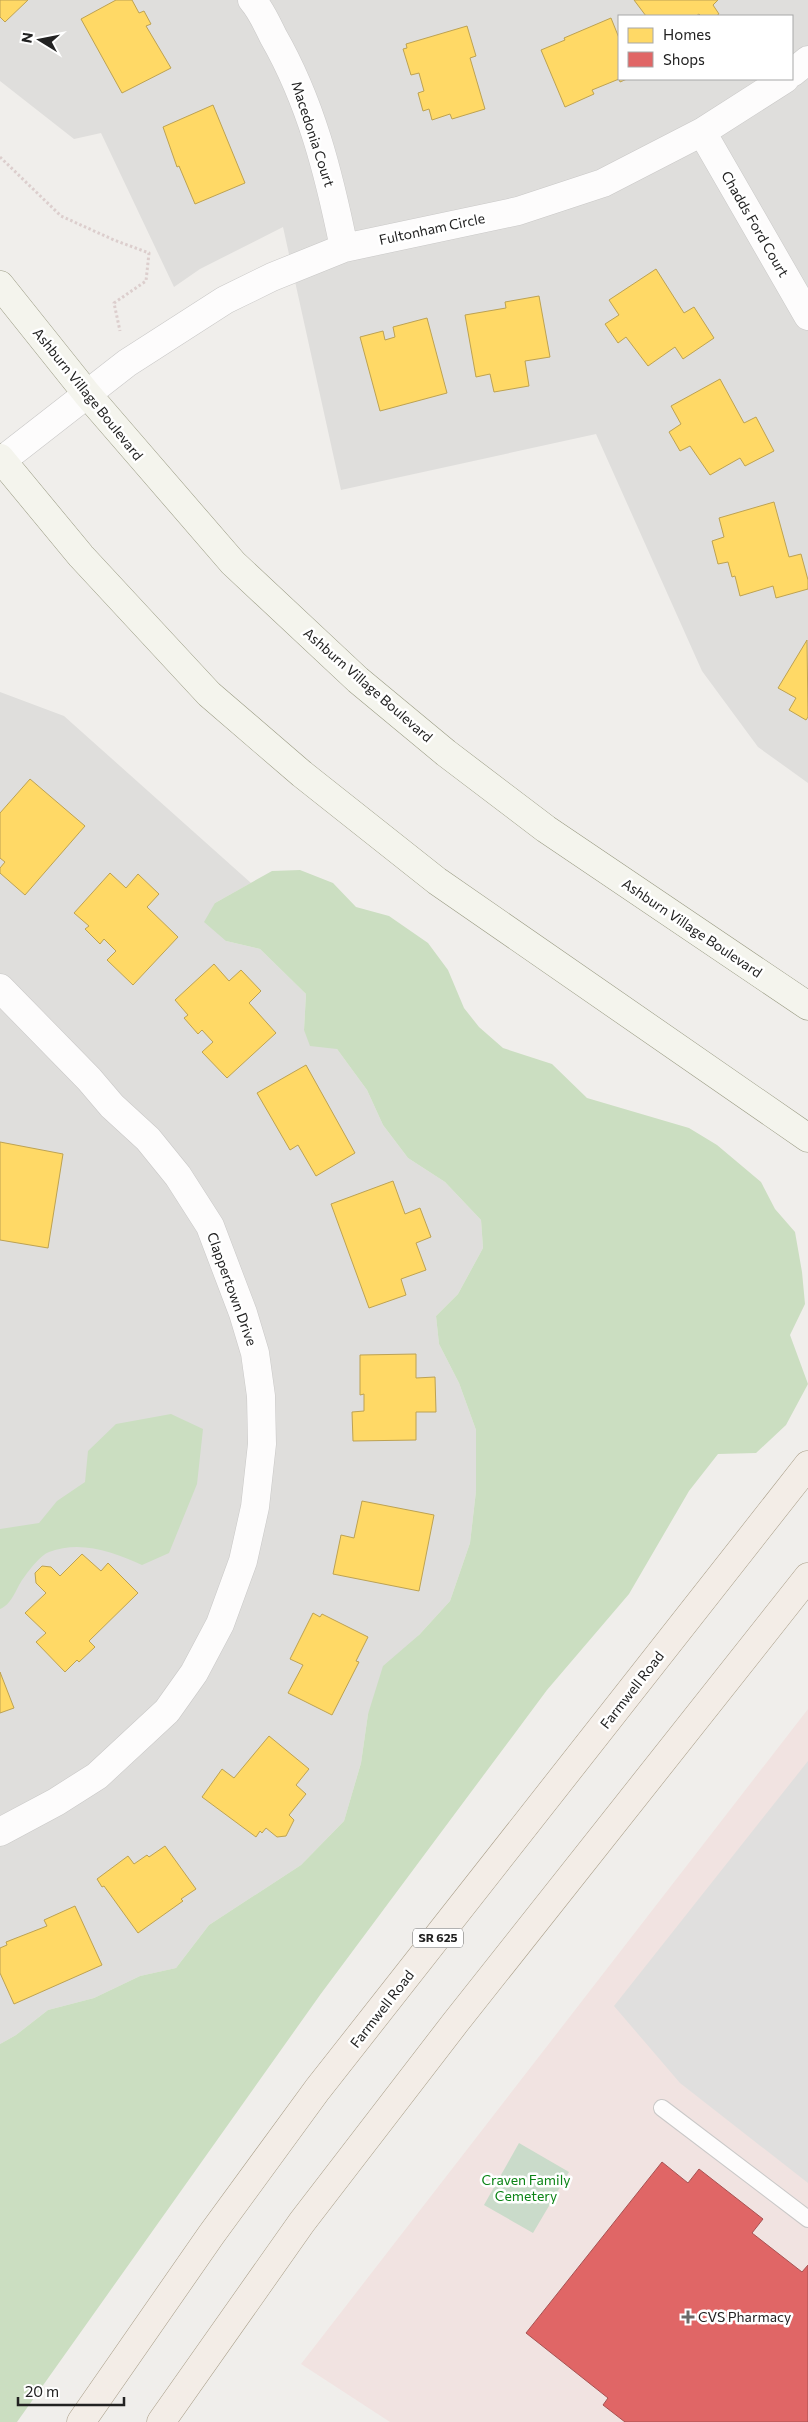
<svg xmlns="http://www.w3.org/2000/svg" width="808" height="2422" viewBox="0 0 808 2422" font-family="Commissioner,sans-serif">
  <rect width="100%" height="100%" fill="#f0eeeb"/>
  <!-- residential -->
  <path fill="#dfdedc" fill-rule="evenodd" d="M0 0H808V783L758 747 702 671 596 434 341 490 283 227 200 269 174 287 101 133 74 139 0 81ZM619 16H792V79H619Z
    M0 692 64 716 251 883 215 903 226 941 260 949 306 994 304 1030 337 1049 367 1090 383 1125 408 1158 445 1182 481 1220 483 1248 458 1294 436 1316 439 1344 459 1383 476 1430V1491L470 1543 450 1601 419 1635 368 1714 361 1763 344 1821 301 1865 209 1925 176 1968 140 1976 94 1998 48 2010 16 2035 0 2044Z"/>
  <!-- commercial -->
  <path fill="#f1e3e1" d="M808 1709V2422H390L301 2364Z"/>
  <!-- forest -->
  <path fill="#cbdec1" d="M300 870 333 883 356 907 389 916 428 943 448 970 464 1008 479 1027 503 1048 552 1064 587 1098 689 1128 717 1145 761 1182 775 1209 795 1232 802 1272 805 1304 790 1335 808 1384 786 1425 756 1453 718 1454 689 1491 629 1594 547 1690 320 1995 17 2422H0V2044L16 2035 48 2010 94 1998 140 1976 176 1968 209 1925 301 1865 344 1821 361 1763 368 1714 383 1666 419 1635 450 1601 470 1543 476 1491V1430L459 1383 439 1344 436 1316 458 1294 483 1248 481 1220 445 1182 408 1158 383 1125 367 1090 337 1049 310 1046 304 1030 306 994 260 949 226 941 204 922 215 903 272 871Z
    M171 1414 203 1429 197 1484 169 1553 142 1565C113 1552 81 1540 49 1552 41 1555 30 1569 25 1576 16 1587 13 1604 0 1609V1529L39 1523 57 1501 85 1482 88 1451 116 1424Z"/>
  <!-- cemetery -->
  <path fill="#cadbca" d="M519 2143 569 2172 533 2233 484 2205Z"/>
  <!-- parking -->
  <path fill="#e0dfde" d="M808 1761V2183L680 2083 614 2006Z"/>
  <!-- homes -->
  <path fill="#ffd966" stroke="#bda252" d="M0 0H28L5 22 0 17Z
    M116 0H132L139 13 144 11 151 24 146 26 171 68 122 93 81 19Z
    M634 0H718L713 5 719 14 716 16H701L699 14 696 16H646Z
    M611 18 619 38V79H627L620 82 619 79 592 90 594 94 565 107 541 50 565 40 564 38Z
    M467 26 476 56 470 58 485 109 452 119 450 114 432 120 429 109 423 111 418 93 424 91 419 73 411 75 403 49 407 48 406 44Z
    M213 105 245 183 195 204 179 166 177 167 163 127Z
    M656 269 684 313 694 307 714 338 683 359 675 347 648 366 626 337 618 343 605 324 619 315 609 300Z
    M539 296 550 357 525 361 529 386 494 392 490 374 476 377 465 315 506 308 505 302Z
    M427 318 447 393 380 411 360 337 383 331 385 340 395 337 393 327Z
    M720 379 744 423 756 417 774 451 745 466 740 458 710 475 690 446 680 451 669 432 681 424 671 406Z
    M774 502 789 557 801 554 808 580V589L776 598 773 586 740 596 735 576 732 577 728 562 718 564 712 541 724 537 719 518Z
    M807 640 808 717 806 720 789 710 796 698 778 688Z
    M30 779 85 826 25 895 0 873V868L5 862 0 858V813Z
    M110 873 126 888 138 874 159 894 147 907 178 937 133 985 107 960 116 951 104 939 100 944 85 929 89 926 74 913Z
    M214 964 229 981 241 970 261 991 249 1003 276 1033 227 1078 202 1052 213 1042 202 1030 198 1034 184 1018 188 1015 175 1000Z
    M306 1065 355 1153 316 1176 298 1145 290 1150 257 1093Z
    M0 1142 63 1154 48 1248 0 1240Z
    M393 1181 405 1214 420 1208 431 1237 416 1243 426 1270 401 1279 406 1295 369 1308 331 1204Z
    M416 1354V1378L435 1377 436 1412H416V1440L353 1441 352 1412 364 1411V1394L360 1395V1355Z
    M362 1501 434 1515 419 1591 333 1574 341 1535 354 1538Z
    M82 1554 101 1571 108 1563 138 1593 89 1641 95 1647 79 1662 77 1660 65 1672 36 1642 46 1633 25 1613 46 1593 36 1583 35 1573 42 1566 51 1567 60 1576Z
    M313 1613 320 1617 322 1614 368 1637 356 1661 359 1662 332 1715 288 1693 303 1665 290 1659Z
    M0 1672 14 1708 0 1713Z
    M269 1736 309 1769 296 1785 306 1794 289 1815 294 1820 286 1836 277 1837 266 1828 262 1833 260 1831 256 1837 202 1797 222 1769 234 1778Z
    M165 1846 196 1889 181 1899 183 1901 138 1933 104 1886 102 1887 97 1879 128 1856 134 1864 147 1855 149 1857Z
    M75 1906 102 1965 14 2004 0 1973V1948L7 1945 6 1942 47 1926 44 1920Z"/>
  <!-- shops -->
  <path fill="#e06666" stroke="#a75252" d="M662 2162 688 2183 699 2169 763 2219 752 2233 802 2272 808 2265V2422H625L603 2405 608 2398 526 2333Z"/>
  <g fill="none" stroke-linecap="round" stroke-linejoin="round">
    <defs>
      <path id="lane" d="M662 2108 808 2219"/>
      <path id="street" d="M252 0C261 10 267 24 273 36 311 102 329 174 344 248
        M792 73 808 60
        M702 132 808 316
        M0 462 127 363 225 300 272 277 344 248 518 211 603 183 702 132 785 79
        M0 988 89 1079 112 1106 148 1139 178 1176 210 1226 243 1313 255 1353 261 1396 262 1444 255 1507 243 1561 220 1624 194 1673 167 1711 97 1776 56 1802 0 1832"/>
      <path id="secondary" d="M0 285 87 394 233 563 358 680 446 753 546 829 808 1006
        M0 458 81 556 209 694 302 774 437 881 808 1138"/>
      <path id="primary" d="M81 2422 211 2235 317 2090 808 1465
        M161 2422 302 2222 455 2023 808 1577"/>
    </defs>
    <!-- lane casing -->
    <use href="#lane" stroke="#c9c8c7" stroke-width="18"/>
    <!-- street casing -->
    <use href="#street" stroke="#c9c8c7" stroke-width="29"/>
    <!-- secondary casing -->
    <use href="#secondary" stroke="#999a82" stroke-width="29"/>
    <!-- primary casing -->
    <use href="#primary" stroke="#a79c86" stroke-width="29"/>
    <!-- path -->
    <path stroke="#dccecd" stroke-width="3" stroke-dasharray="2.5 2.5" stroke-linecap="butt" d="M0 157 61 216 114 240 149 253 146 281 114 303 120 331"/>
    <!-- lane -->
    <use href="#lane" stroke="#fdfcfc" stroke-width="16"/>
    <!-- street -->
    <use href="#street" stroke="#fdfcfc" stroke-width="28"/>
    <!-- secondary -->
    <use href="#secondary" stroke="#f4f4ed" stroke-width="28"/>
    <!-- primary -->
    <use href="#primary" stroke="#f3ede7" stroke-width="28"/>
  </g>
  <!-- markers -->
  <path fill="#6a6968" stroke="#fff" stroke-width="2" d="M685.5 2309.5h5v5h5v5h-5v5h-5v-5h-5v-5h5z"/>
  <g text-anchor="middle" stroke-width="5" stroke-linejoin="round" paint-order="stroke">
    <!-- shield labels -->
    <rect fill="#fff" stroke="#646464" stroke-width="1" x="413" y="1928.5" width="50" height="19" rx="4"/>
    <g font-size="12" font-weight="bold" fill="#222">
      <text x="438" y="1942">SR 625</text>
    </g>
    <!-- street labels -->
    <g font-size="14" fill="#222" stroke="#fff">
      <text transform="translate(313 134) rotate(72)" y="5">Macedonia Court</text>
      <text transform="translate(755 224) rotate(60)" y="5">Chadds Ford Court</text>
      <text transform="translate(432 229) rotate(-12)" y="5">Fultonham Circle</text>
      <text transform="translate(88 394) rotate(51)" y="5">Ashburn Village Boulevard</text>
      <text transform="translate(368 685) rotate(41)" y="5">Ashburn Village Boulevard</text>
      <text transform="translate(692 928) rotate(34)" y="5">Ashburn Village Boulevard</text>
      <text transform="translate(232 1289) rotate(70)" y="5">Clappertown Drive</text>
      <text transform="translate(632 1690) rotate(-52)" y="5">Farmwell Road</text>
      <text transform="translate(382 2009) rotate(-52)" y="5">Farmwell Road</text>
    </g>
    <!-- park labels -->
    <g font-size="14" fill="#0c8416" stroke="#fff">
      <text x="526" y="2185">Craven Family<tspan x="526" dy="16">Cemetery</tspan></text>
    </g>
    <!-- poi labels -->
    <g font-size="14" fill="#222" stroke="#fff" text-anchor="start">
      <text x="698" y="2322">CVS Pharmacy</text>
    </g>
  </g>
  <!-- legend -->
  <rect x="618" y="15" width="175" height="65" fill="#ffffff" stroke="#a7a7a7"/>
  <rect x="628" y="28" width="25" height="15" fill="#ffd966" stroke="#a7a7a7"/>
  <text x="663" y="40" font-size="15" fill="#222222">Homes</text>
  <rect x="628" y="52" width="25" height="15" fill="#e06666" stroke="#a7a7a7"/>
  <text x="663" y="65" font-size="15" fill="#222222">Shops</text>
  <!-- north arrow -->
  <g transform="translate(40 40) rotate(280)" stroke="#ffffff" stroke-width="4" paint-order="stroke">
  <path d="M0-4L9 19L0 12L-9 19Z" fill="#222222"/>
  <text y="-8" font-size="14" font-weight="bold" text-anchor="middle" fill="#222222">N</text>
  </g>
  <!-- scale -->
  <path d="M18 2397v8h106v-8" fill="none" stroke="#222222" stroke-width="2.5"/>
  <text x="25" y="2397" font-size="15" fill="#222222" stroke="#ffffff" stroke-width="4" paint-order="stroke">20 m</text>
</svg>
